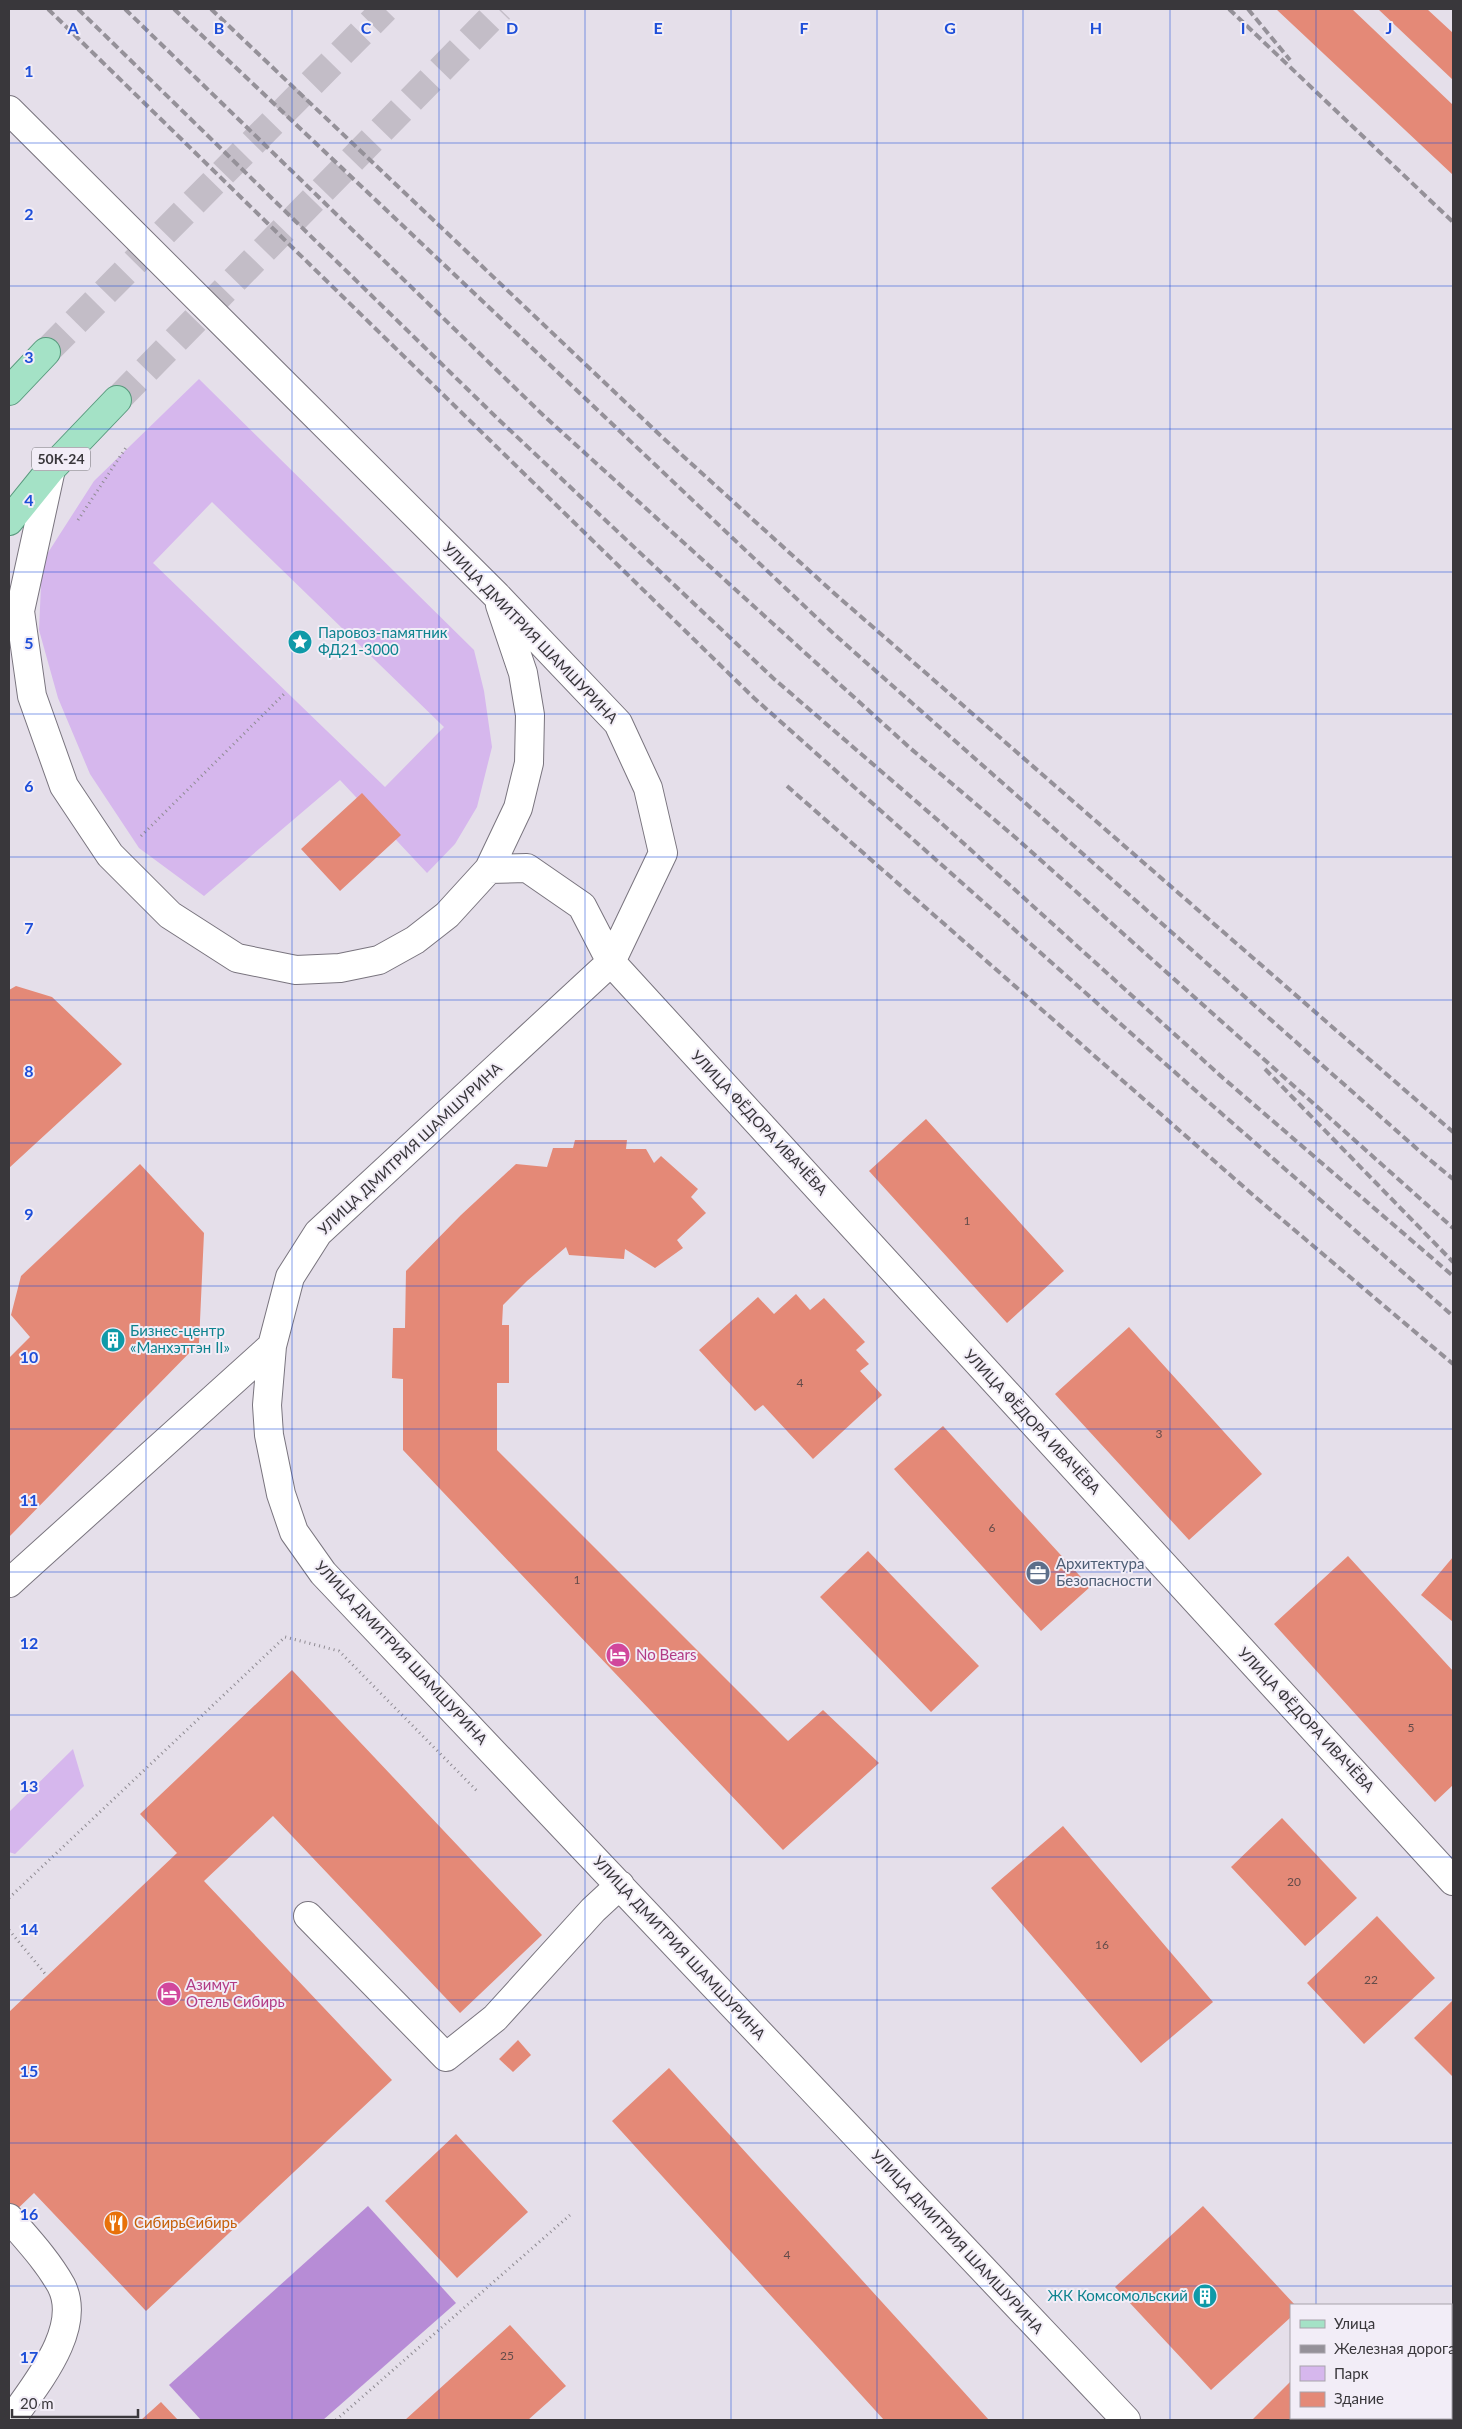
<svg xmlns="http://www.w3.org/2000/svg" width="1462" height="2429" viewBox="0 0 1462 2429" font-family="Lato,sans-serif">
  <rect width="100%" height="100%" fill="#e5dfea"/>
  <!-- green -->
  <path fill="#d6b7ed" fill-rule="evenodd" d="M199 379 474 650 484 691 492 747 477 807 455 844 427 873 340 780 204 896 139 848 90 774 58 698 39 630 42 562 94 481ZM212 502 444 727 385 787 153 563Z
    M73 1749 84 1786 15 1854 9 1852V1812Z"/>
  <!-- forest -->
  <path fill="#b78cd6" d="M368 2206 456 2303 323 2420H201L169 2385Z"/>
  <!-- building -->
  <path fill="#e48977" d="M1276 9H1352L1453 105V175Z
    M1378 9H1427L1453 33V80Z
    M362 793 401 835 340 891 301 849Z
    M16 986 52 997 122 1064 9 1168V990Z
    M926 1119 1064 1271 1007 1323 869 1171Z
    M575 1140H627L626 1149H646L654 1163 661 1156 698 1189 691 1197 706 1213 677 1240 683 1248 655 1268 625 1249 624 1259 569 1255 566 1247 527 1281 503 1305 502 1325H509V1383H497V1450L788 1741 823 1710 879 1763 783 1850 403 1450V1379L392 1378 393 1328H405L406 1271 461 1215 516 1164 547 1167 553 1148H573Z
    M140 1164 204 1233 199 1343 9 1537V1358L30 1337 11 1315 21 1276Z
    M796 1294 810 1310 824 1298 865 1342 856 1350 869 1364 860 1371 882 1395 813 1459 763 1405 755 1411 699 1350 758 1297 774 1314Z
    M1129 1327 1262 1474 1189 1540 1055 1394Z
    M943 1426 1090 1587 1041 1631 894 1469Z
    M868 1551 979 1666 931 1712 820 1597Z
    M1348 1556 1453 1671V1785L1435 1802 1274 1624Z
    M1453 1557V1622L1421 1595Z
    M292 1670 542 1935 460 2013 273 1816 204 1881 392 2080 146 2311 34 2193 9 2217V2012L177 1853 140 1814Z
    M1282 1818 1357 1898 1305 1946 1231 1867Z
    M1063 1826 1213 2002 1141 2063 991 1888Z
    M1377 1916 1435 1978 1364 2044 1307 1983Z
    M1453 2000V2077L1414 2038Z
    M518 2040 531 2055 513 2072 499 2059Z
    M669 2068 962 2390 989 2420H884L612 2121Z
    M456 2134 528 2212 457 2278 385 2201Z
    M1203 2206 1295 2305H1291V2317L1211 2390 1115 2287Z
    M510 2325 566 2386 528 2420H405Z
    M1291 2381V2418H1374L1376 2420H1252Z
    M161 2402 178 2420H141Z"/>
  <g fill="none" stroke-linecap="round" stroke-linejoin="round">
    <!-- major-tunnel -->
    <path stroke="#c3bdc7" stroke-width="28" stroke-dasharray="28 14" stroke-linecap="butt" d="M46 352 385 9
      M117 400 500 9"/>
    <defs>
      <path id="minor" d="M9 110 497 596 618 723 648 788 663 853 611 962 318 1233 290 1277 272 1346 267 1405 269 1435 281 1494 294 1532 323 1573 1126 2420
        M51 469 20 611 32 696 64 786 110 855 170 915 237 958 296 970 340 968 379 960 415 940 447 915 489 869 518 808 529 763 530 715 523 673 500 605
        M489 869 527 868 582 906 611 962 1453 1881
        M9 1583 272 1346
        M308 1916 446 2057 495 2018 593 1910 620 1885
        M9 2218C27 2239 47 2260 61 2285 84 2329 34 2386 11 2420"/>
      <path id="major" d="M9 391 46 352
        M9 521 51 469 117 400"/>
    </defs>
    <!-- minor casing -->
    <use href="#minor" stroke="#79747e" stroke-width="30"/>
    <!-- major casing -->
    <use href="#major" stroke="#58997d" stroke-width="30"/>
    <!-- path -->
    <path stroke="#8f8b92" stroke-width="3" stroke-dasharray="1 4" stroke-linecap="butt" d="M78 520 127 446
      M141 836 286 692
      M9 1898 285 1637 339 1651 477 1791
      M9 1930 47 1976
      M336 2420 570 2215"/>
    <!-- minor -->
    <use href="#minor" stroke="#fff" stroke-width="28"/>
    <!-- major -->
    <use href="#major" stroke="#a4e2c6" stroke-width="28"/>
    <!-- rail -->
    <path stroke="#959199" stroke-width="4" stroke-dasharray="8 4" stroke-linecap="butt" d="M48 9 754 698 1205 1099 1453 1316
      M78 9 497 418 773 678 940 822 1223 1078 1453 1276
      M125 9 543 415 910 748 1016 838 1453 1228
      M174 9 835 635 1424 1155 1453 1179
      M211 9 662 437 835 594 1453 1132
      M1229 9 1453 222
      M1248 9 1290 60
      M787 786 1253 1195 1453 1364
      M1265 1069 1453 1262"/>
  </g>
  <!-- grid -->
  <path fill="none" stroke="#1d4ed8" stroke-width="1" stroke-opacity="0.55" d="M146 9V2420M292 9V2420M439 9V2420M585 9V2420M731 9V2420M877 9V2420M1023 9V2420M1170 9V2420M1316 9V2305M9 143H1453M9 286H1453M9 429H1453M9 572H1453M9 714H1453M9 857H1453M9 1000H1453M9 1143H1453M9 1286H1453M9 1429H1453M9 1572H1453M9 1715H1453M9 1857H1453M9 2000H1453M9 2143H1453M9 2286H1453M1316 2418V2420"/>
  <!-- icons -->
  <defs>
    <symbol id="sight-disc" viewBox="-11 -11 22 22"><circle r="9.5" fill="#0f9aa8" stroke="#f2edf7"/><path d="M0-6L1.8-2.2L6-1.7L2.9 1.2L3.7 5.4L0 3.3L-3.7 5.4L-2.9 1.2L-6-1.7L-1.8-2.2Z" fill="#fff"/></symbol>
    <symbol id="building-disc" viewBox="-11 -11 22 22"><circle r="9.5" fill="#0f9aa8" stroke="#f2edf7"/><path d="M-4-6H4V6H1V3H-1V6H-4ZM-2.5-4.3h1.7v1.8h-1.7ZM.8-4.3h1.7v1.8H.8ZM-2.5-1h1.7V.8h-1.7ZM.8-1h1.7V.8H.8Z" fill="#fff"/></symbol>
    <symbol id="office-disc" viewBox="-11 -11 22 22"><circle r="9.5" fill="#5c6f8a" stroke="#f2edf7"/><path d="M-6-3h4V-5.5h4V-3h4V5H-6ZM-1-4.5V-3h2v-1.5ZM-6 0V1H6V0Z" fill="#fff"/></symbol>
    <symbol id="hotel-disc" viewBox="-11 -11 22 22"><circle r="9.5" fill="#d1479c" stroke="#f2edf7"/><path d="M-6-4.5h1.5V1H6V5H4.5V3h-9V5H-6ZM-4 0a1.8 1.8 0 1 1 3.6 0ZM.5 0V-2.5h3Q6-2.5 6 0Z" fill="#fff"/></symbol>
    <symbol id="restaurant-disc" viewBox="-11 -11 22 22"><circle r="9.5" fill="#e8710a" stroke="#f2edf7"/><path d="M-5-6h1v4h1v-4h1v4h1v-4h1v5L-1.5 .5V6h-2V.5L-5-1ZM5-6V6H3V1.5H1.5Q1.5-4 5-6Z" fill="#fff"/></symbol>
  </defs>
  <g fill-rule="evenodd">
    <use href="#sight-disc" x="286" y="628" width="28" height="28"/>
    <use href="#building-disc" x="99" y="1326" width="28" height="28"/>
    <use href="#office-disc" x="1024" y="1559" width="28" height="28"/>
    <use href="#hotel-disc" x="604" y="1641" width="28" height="28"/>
    <use href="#hotel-disc" x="155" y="1980" width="28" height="28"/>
    <use href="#restaurant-disc" x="102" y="2209" width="28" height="28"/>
    <use href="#building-disc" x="1191" y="2282" width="28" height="28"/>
  </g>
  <g text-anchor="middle" stroke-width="4" stroke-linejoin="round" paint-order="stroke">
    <!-- number labels -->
    <g font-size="12" fill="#644c4a">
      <text x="967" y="1225">1</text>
      <text x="800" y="1387">4</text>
      <text x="1159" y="1438">3</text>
      <text x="992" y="1532">6</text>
      <text x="577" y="1584">1</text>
      <text x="1411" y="1732">5</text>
      <text x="1294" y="1886">20</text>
      <text x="1102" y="1949">16</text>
      <text x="1371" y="1984">22</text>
      <text x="787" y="2259">4</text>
      <text x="507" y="2360">25</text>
    </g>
    <!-- shield labels -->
    <rect fill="#f2edf7" stroke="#706e73" stroke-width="1" x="32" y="447.5" width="58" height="23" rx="4"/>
    <g font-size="14" font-weight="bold" fill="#39373b">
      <text x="61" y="464">50К-24</text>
    </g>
    <!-- culture labels -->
    <g font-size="15" fill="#0d838f" stroke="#f2edf7" text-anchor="start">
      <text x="318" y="638">Паровоз-памятник<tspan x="318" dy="17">ФД21-3000</tspan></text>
      <text x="130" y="1336">Бизнес-центр<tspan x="130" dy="17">«Манхэттэн II»</tspan></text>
      <text x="1188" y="2301" text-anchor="end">ЖК Комсомольский</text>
    </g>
    <!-- street labels -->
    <g font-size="15" fill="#39373b" stroke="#f2edf7">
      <text transform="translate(530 633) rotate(46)" y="5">УЛИЦА ДМИТРИЯ ШАМШУРИНА</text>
      <text transform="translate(759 1123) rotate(47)" y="5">УЛИЦА ФЁДОРА ИВАЧЁВА</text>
      <text transform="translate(410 1149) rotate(-43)" y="5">УЛИЦА ДМИТРИЯ ШАМШУРИНА</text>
      <text transform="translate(1032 1422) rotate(47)" y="5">УЛИЦА ФЁДОРА ИВАЧЁВА</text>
      <text transform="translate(401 1653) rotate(47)" y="5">УЛИЦА ДМИТРИЯ ШАМШУРИНА</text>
      <text transform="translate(1306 1720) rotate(47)" y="5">УЛИЦА ФЁДОРА ИВАЧЁВА</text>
      <text transform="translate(679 1948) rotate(47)" y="5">УЛИЦА ДМИТРИЯ ШАМШУРИНА</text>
      <text transform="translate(957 2242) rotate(47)" y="5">УЛИЦА ДМИТРИЯ ШАМШУРИНА</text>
    </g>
    <!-- service labels -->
    <g font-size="15" fill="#4e5e75" stroke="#f2edf7" text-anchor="start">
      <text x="1056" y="1569">Архитектура<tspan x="1056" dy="17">Безопасности</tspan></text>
    </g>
    <!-- hotel labels -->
    <g font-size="15" fill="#b23c85" stroke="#f2edf7" text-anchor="start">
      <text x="636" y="1660">No Bears</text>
      <text x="186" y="1990">Азимут<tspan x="186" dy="17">Отель Сибирь</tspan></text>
    </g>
    <!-- food labels -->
    <g font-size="15" fill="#c56008" stroke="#f2edf7" text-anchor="start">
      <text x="134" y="2228">СибирьСибирь</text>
    </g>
  </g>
  <g font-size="16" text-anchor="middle" font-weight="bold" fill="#1d4ed8" stroke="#f2edf7" stroke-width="4" stroke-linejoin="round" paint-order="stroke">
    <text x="73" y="34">A</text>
    <text x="219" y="34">B</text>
    <text x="366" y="34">C</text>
    <text x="512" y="34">D</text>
    <text x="658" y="34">E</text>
    <text x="804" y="34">F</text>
    <text x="950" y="34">G</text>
    <text x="1096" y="34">H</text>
    <text x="1243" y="34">I</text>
    <text x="1389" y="34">J</text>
    <text x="29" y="77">1</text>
    <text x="29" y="220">2</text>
    <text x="29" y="363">3</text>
    <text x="29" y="506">4</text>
    <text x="29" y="649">5</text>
    <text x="29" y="792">6</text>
    <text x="29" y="934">7</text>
    <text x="29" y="1077">8</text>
    <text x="29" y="1220">9</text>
    <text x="29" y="1363">10</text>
    <text x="29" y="1506">11</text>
    <text x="29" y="1649">12</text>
    <text x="29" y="1792">13</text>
    <text x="29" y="1935">14</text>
    <text x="29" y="2077">15</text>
    <text x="29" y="2220">16</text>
    <text x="29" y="2363">17</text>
  </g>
  <!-- border -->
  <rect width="1462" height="2429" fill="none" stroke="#39373b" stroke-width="20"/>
  <!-- legend -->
  <rect x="1290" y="2304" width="162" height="115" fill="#f2edf7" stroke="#a8a4ac"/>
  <rect x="1300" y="2320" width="25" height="8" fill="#a4e2c6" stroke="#a8a4ac"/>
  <text x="1334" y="2329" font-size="15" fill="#39373b">Улица</text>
  <rect x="1300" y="2345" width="25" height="8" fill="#959199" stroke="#a8a4ac"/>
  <text x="1334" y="2354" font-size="15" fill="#39373b">Железная дорога</text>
  <rect x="1300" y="2366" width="25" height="15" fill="#d6b7ed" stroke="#a8a4ac"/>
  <text x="1334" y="2379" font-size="15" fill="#39373b">Парк</text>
  <rect x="1300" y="2392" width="25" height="15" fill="#e48977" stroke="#a8a4ac"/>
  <text x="1334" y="2404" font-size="15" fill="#39373b">Здание</text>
  <!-- scale -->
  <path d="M12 2409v8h126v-8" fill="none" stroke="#39373b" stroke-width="2.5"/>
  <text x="20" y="2409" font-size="15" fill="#39373b" stroke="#f2edf7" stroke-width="4" paint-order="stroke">20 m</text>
</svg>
